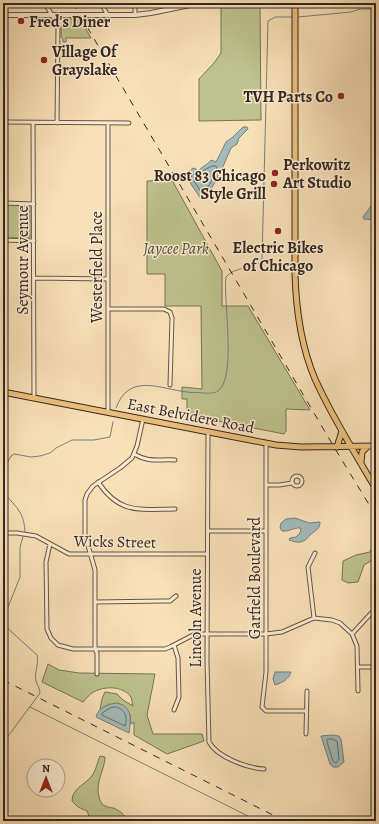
<svg xmlns="http://www.w3.org/2000/svg" width="379" height="824" viewBox="0 0 379 824" font-family="Alegreya,serif">
  <rect width="100%" height="100%" fill="#f8e0b7"/>
  <filter id="stains"><feTurbulence type="fractalNoise" baseFrequency=".005" numOctaves="4"/><feColorMatrix values="0 0 0 0 .2 0 0 0 0 .09 0 0 0 0 .02 0 0 0 .5 -.17"/></filter>
  <radialGradient id="worn" r=".72"><stop offset=".6" stop-color="#630" stop-opacity="0"/><stop offset="1" stop-color="#630" stop-opacity=".3"/></radialGradient>
  <!-- green -->
  <path fill="#bdc28e" stroke="#787458" d="M226 3H260L261 120 199 121V79L214 63 221 53V4Z
    M67 19H80L91 38H66V42H63V39L61 37V26L63 25 62 23 67 25 68 24Z
    M172 180 222 271V306H248L310 410 286 409V431L284 434 187 415V399H182V387L202 389 201 306H165V274H147V181Z
    M3 204H30V238H3Z
    M376 538V558L364 565 358 582 348 583 342 580 343 561 356 555 370 552Z
    M48 664 59 670 79 673 155 674 147 715 153 734H202L204 741 167 754 134 735V722L131 724 130 714 109 704 100 710 102 699 105 692 117 694 123 700 133 706C132 704 132 699 131 697 123 685 102 686 92 693 89 695 86 699 83 702L42 682Z
    M100 756 105 757C105 767 98 778 98 790 98 795 100 804 105 806 109 808 114 807 117 810 122 812 125 816 127 821H91L87 811 78 807 72 801C72 789 84 785 91 777 96 771 97 763 100 756Z"/>
  <!-- water -->
  <path fill="#a2bab9" stroke="#767f7c" d="M243 127H247L248 129 239 138 237 144 231 148 222 169 219 173 217 179 209 192 201 199 185 175 193 168 196 169 198 172C201 166 208 165 211 160L216 162 226 142 233 137Z
    M374 202H376V220L364 219 363 217Z
    M295 518 309 523 320 522C320 529 316 530 311 534 308 537 306 541 301 542 297 543 292 541 289 540L290 538 296 537 300 533 301 528C294 527 289 532 282 531L280 528 281 523 286 519Z
    M275 672H291C289 679 282 683 275 685L273 679Z
    M117 703C133 707 131 719 129 733L96 717C98 708 107 704 117 703Z
    M332 735 339 736 341 739 344 762 338 767H333L330 764 321 736Z"/>
  <g fill="none" stroke-linecap="round" stroke-linejoin="round">
    <!-- shore -->
    <path stroke="#6b706d" stroke-width="1" d="M212 166H216L217 168C213 176 211 188 201 192L191 176 193 174 200 175 203 171Z
      M116 707C125 709 128 717 125 726L102 715V713L110 708Z
      M328 739H332L337 741 339 759 336 763 333 761 327 742Z"/>
    <!-- stream -->
    <path stroke="#767f7c" stroke-width="1" d="M298 17 351 12 360 9H376
      M116 408C129 372 160 389 187 392 192 393 198 392 203 393 207 393 214 394 218 391 237 377 223 300 226 277 235 266 252 270 262 261L268 21 275 17H293
      M3 471 11 456 14 454 31 457 40 456 50 453 56 448 72 440H94L110 437 113 422
      M3 487C4 497 15 503 19 511 23 516 25 526 25 533
      M3 620 20 577V547L23 537
      M3 624 37 655C39 664 34 673 36 681 38 687 39 686 40 693L3 743
      M30 707 258 821"/>
    <defs>
      <path id="minor" d="M45 3 58 26 57 123
        M101 3 107 14
        M135 15V3
        M3 122 129 123
        M33 123 34 398
        M108 123V412
        M3 203 34 204
        M3 240 34 241
        M34 278 108 279
        M108 309H164L170 312 172 318 170 385
        M208 431 207 661 209 742C217 757 247 768 264 769
        M266 443V672L262 707 266 711H306
        M134 454C149 463 159 459 175 460
        M292 481a5 5 0 1 1 10 0a5 5 0 1 1-10 0Z
        M98 482C120 515 140 509 175 509
        M266 485H279L292 483
        M208 531H266
        M3 533H17L36 536 69 554H207
        M50 544 46 562 47 629 51 638 58 645 73 649H165L170 647 195 634H266L282 632 314 618 332 620 340 623 352 634 357 646 358 691
        M95 602 164 601H170L176 596
        M314 618 308 567 315 553
        M352 634 376 608
        M358 667H376
        M97 674V653L95 649V570L85 535V500L87 494 93 486 120 468 132 458 137 446 143 419
        M174 710 179 697 178 658 174 645
        M306 734 307 691"/>
      <path id="tertiary" d="M3 15H135L151 13 200 3"/>
      <path id="primary" d="M295 3V274C296 310 301 346 315 379 332 417 355 453 376 489
        M3 392 276 445 301 447 376 446
        M337 447 342 431
        M361 462 362 452 367 447"/>
    </defs>
    <!-- minor casing -->
    <use href="#minor" stroke="#655446" stroke-width="5"/>
    <!-- tertiary casing -->
    <use href="#tertiary" stroke="#655446" stroke-width="6"/>
    <!-- primary casing -->
    <use href="#primary" stroke="#342621" stroke-width="7"/>
    <!-- minor -->
    <use href="#minor" stroke="#faebd0" stroke-width="3"/>
    <!-- tertiary -->
    <use href="#tertiary" stroke="#faebd0" stroke-width="4"/>
    <!-- primary -->
    <use href="#primary" stroke="#ecc07c" stroke-width="5"/>
    <!-- rail -->
    <path stroke="#342621" stroke-width="1" stroke-dasharray="7 7" stroke-linecap="butt" d="M73 3 334 447 376 516
      M3 680 285 821"/>
  </g>
  <!-- markers -->
  <g fill="#8f2418" stroke="#faebd0" stroke-width="1.5">
    <circle cx="21" cy="21" r="4"/>
    <circle cx="44" cy="60" r="4"/>
    <circle cx="341" cy="96" r="4"/>
    <circle cx="275" cy="173" r="4"/>
    <circle cx="274" cy="184" r="4"/>
    <circle cx="278" cy="231" r="4"/>
  </g>
  <g text-anchor="middle" stroke-width="3" stroke-linejoin="round" paint-order="stroke">
    <!-- poi labels -->
    <g font-size="16" font-weight="bold" fill="#342621" stroke="#faebd0" text-anchor="start">
      <text x="29" y="27">Fred's Diner</text>
      <text x="52" y="57">Village Of<tspan x="52" dy="18">Grayslake</tspan></text>
      <text x="333" y="102" text-anchor="end">TVH Parts Co</text>
      <text x="283" y="170">Perkowitz<tspan x="283" dy="18">Art Studio</tspan></text>
      <text x="266" y="181" text-anchor="end">Roost 83 Chicago<tspan x="266" dy="18">Style Grill</tspan></text>
      <text x="278" y="253" text-anchor="middle">Electric Bikes<tspan x="278" dy="18">of Chicago</tspan></text>
    </g>
    <!-- park labels -->
    <g font-size="16" font-style="italic" fill="#564d3c" stroke="#faebd0">
      <text x="176" y="254">Jaycee Park</text>
    </g>
    <!-- street labels -->
    <g font-size="16" fill="#342621" stroke="#faebd0">
      <text transform="translate(22 260) rotate(-90)" y="6">Seymour Avenue</text>
      <text transform="translate(96 267) rotate(-90)" y="6">Westerfield Place</text>
      <text transform="translate(191 415) rotate(11)" y="6">East Belvidere Road</text>
      <text transform="translate(115 541) rotate(1)" y="6">Wicks Street</text>
      <text transform="translate(254 578) rotate(-90)" y="6">Garfield Boulevard</text>
      <text transform="translate(195 618) rotate(-90)" y="6">Lincoln Avenue</text>
    </g>
  </g>
  <!-- margin -->
  <rect width="379" height="824" fill="none" stroke="#f8e0b7" stroke-width="16"/>
  <rect x="4" y="4" width="371" height="816" fill="none" stroke="#342621" stroke-width="2"/>
  <rect x="8" y="8" width="363" height="808" fill="none" stroke="#342621"/>
  <!-- north arrow -->
  <g transform="translate(46 778)"><circle r="19" fill="#faebd0" stroke="#ab9c8a"/>
  <path d="M0-3L7 15L0 10L-7 15Z" fill="#8f2418"/>
  <text y="-6" font-size="11" font-weight="bold" text-anchor="middle" fill="#342621">N</text>
  </g>
  <rect width="100%" height="100%" filter="url(#stains)"/>
  <rect width="100%" height="100%" fill="url(#worn)"/>
</svg>
